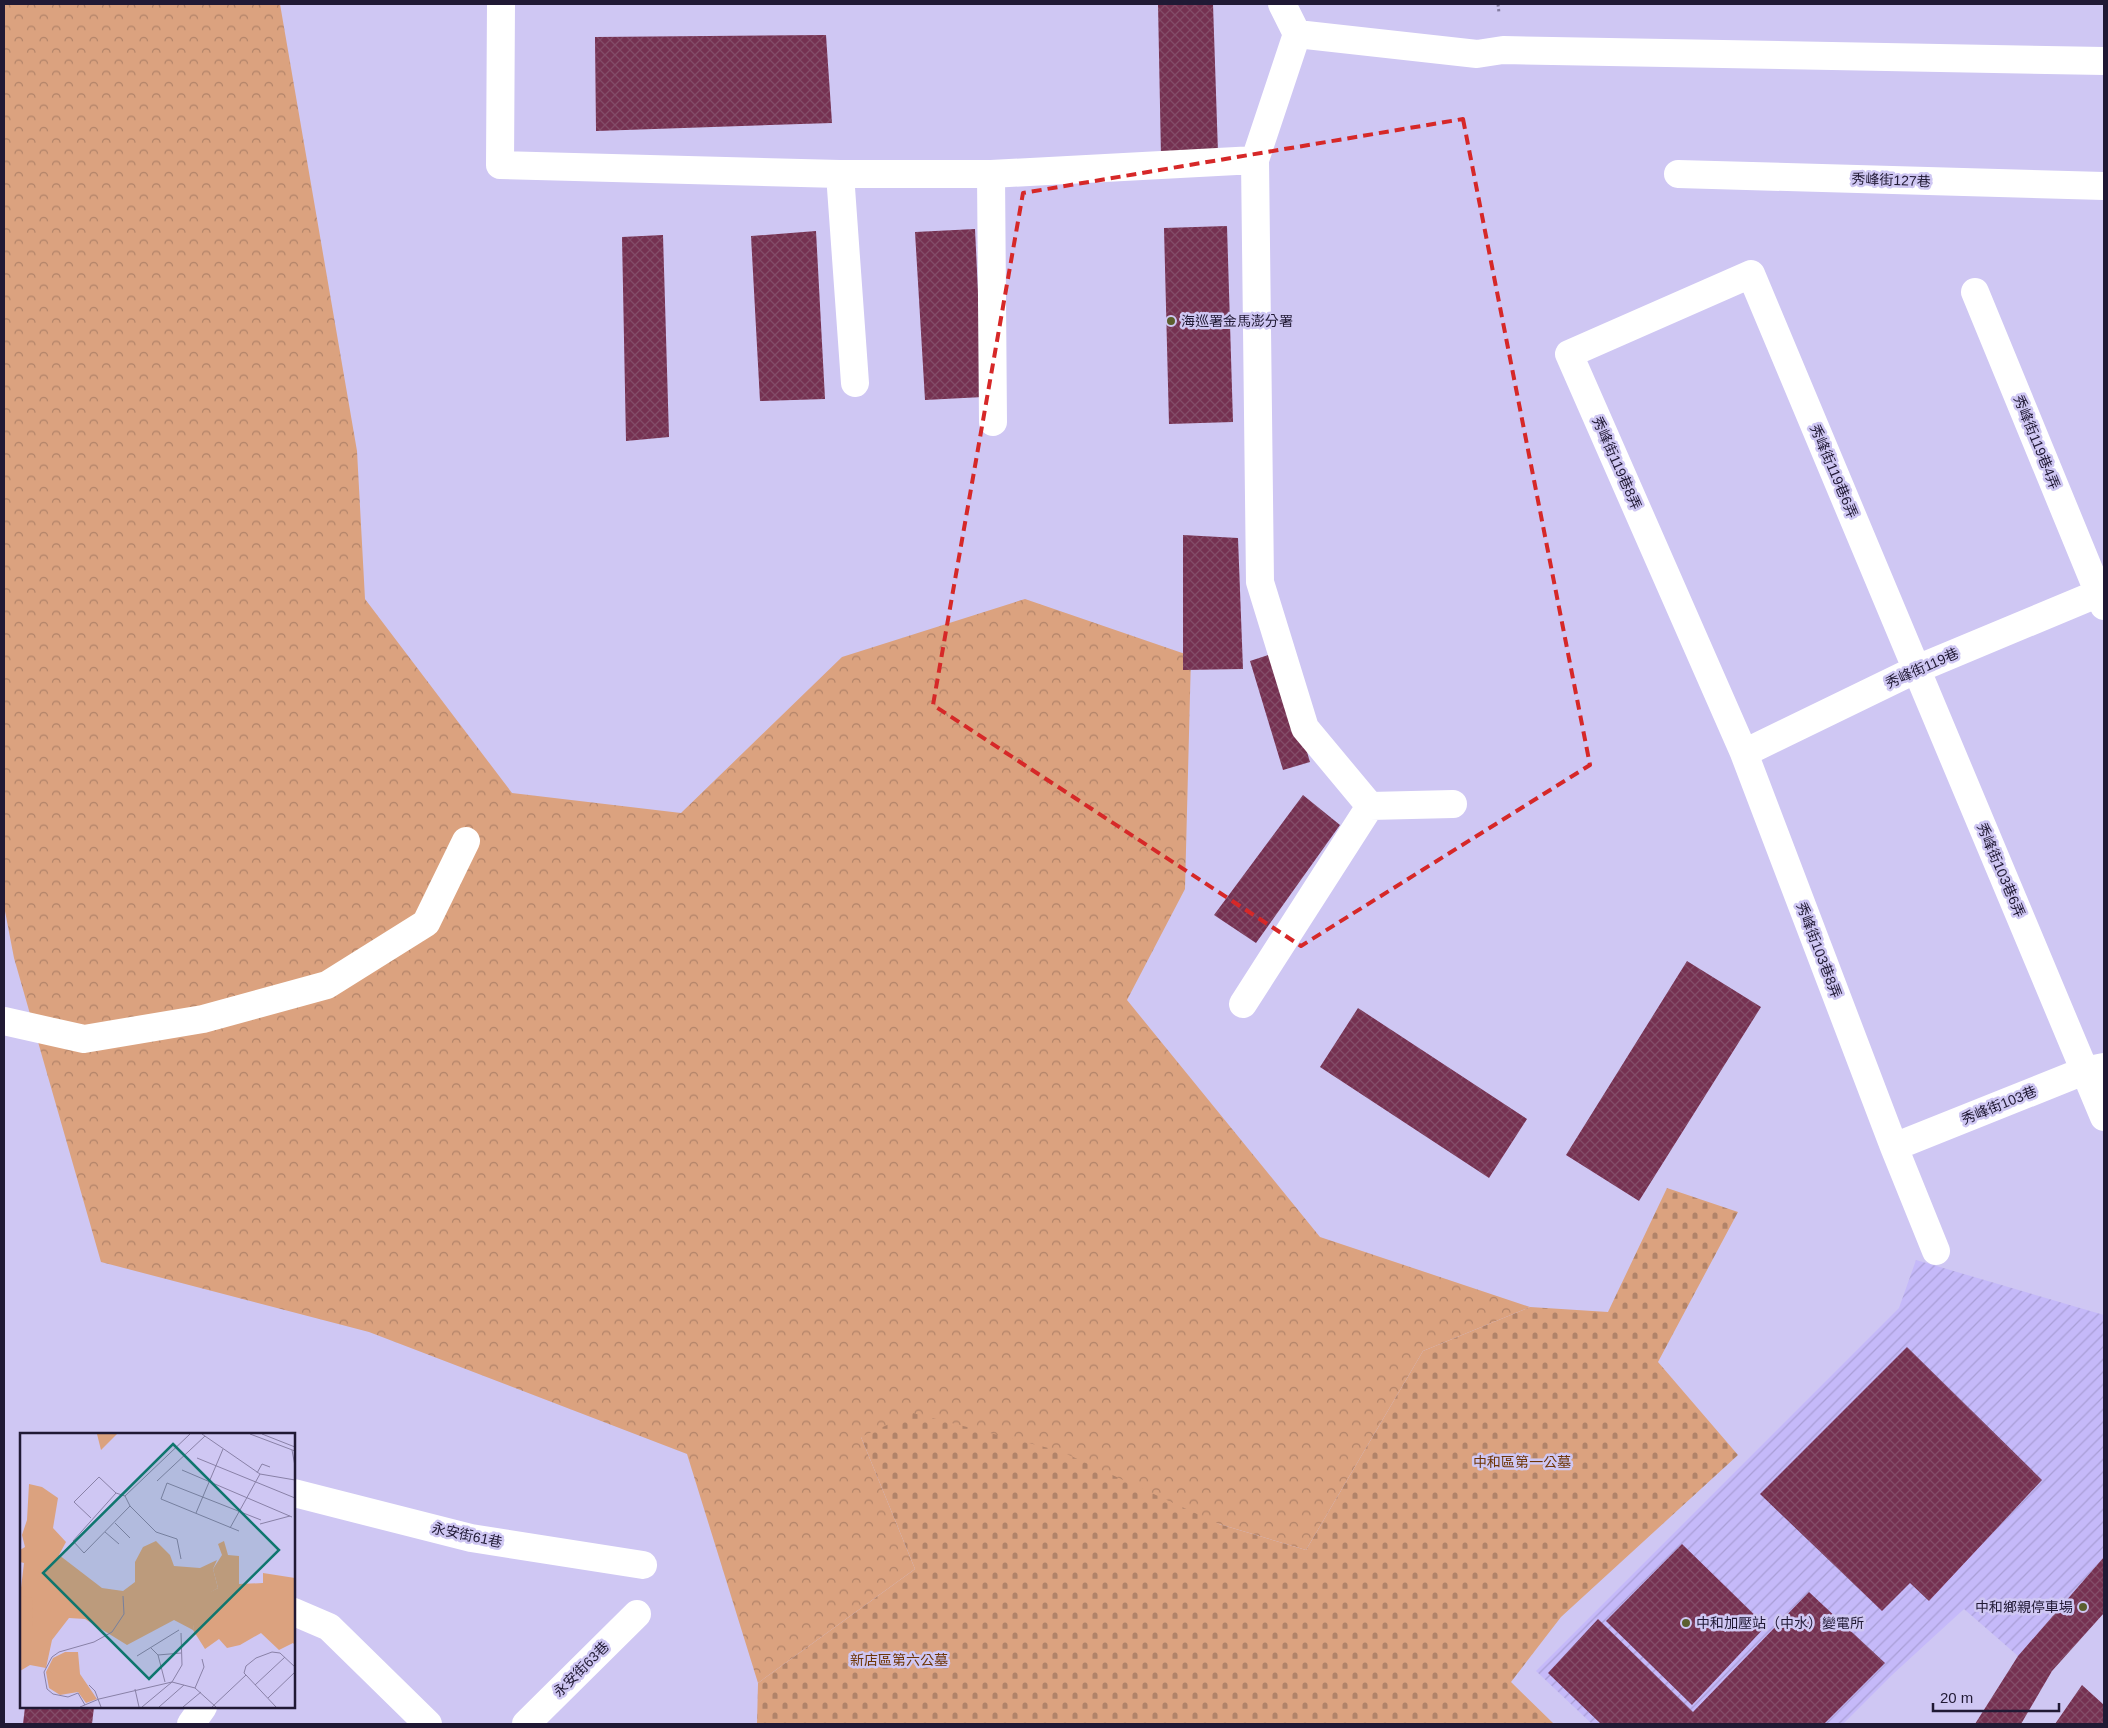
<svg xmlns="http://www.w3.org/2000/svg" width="2108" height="1728" viewBox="0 0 2108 1728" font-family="Arial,'Noto Sans TC',sans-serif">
  <defs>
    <pattern id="industrial-furrows" width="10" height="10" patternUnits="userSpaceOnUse" patternTransform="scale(1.25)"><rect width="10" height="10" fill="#c5b9f9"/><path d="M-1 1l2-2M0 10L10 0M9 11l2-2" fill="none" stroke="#a99ed6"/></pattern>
    <pattern id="forest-crowns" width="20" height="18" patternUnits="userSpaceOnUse" patternTransform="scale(1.25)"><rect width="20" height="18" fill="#dba27f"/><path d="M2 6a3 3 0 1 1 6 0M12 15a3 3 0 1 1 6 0" fill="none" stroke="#b18369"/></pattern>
    <pattern id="cemetery-stones" width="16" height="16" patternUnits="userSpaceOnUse" patternTransform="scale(1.25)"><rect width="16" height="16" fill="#dba27f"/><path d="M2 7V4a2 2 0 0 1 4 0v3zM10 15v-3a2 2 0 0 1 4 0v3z" fill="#b18369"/></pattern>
    <pattern id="building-cross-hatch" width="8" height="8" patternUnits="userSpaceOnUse" patternTransform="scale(1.25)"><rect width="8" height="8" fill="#753151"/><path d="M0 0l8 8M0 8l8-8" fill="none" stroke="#834c68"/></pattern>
  </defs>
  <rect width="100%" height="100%" fill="#cfc7f3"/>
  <!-- industrial -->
  <path fill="url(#industrial-furrows)" d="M1916 1260 2104 1315V1557L2018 1656 1964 1609 1892 1675 1843 1724H1592L1536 1671 1899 1308Z"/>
  <!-- forest -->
  <path fill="url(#forest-crowns)" d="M4 4H280L357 451 365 599 512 793 681 813 842 657 1025 599 1191 656 1185 889 1127 1000 1320 1237 1530 1307 1423 1351 1306 1550 1219 1524 861 1437 915 1569 758 1683 687 1454 369 1332 101 1262 14 958 4 906Z"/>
  <!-- cemetery -->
  <path fill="url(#cemetery-stones)" d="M1667 1188 1738 1212 1658 1362 1738 1455 1561 1617 1511 1682 1554 1724H757L758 1683 915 1569 861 1437 913 1413 1060 1451 1219 1524 1306 1550 1423 1351 1530 1307 1608 1312Z"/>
  <!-- building -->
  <path fill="url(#building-cross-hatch)" d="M1158 4H1213L1218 153 1161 157Z
    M826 35 832 123 596 131 595 37Z
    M1227 226 1233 422 1169 424 1164 228Z
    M975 229 983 397 925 400 915 232Z
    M816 231 825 399 760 401 751 236Z
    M663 235 669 437 626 441 622 237Z
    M1183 535 1238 538 1243 669 1183 670Z
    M1277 652 1310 762 1283 770 1250 661Z
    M1303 795 1340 825 1256 943 1214 915Z
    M1687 961 1761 1007 1639 1201 1566 1155Z
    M1358 1008 1527 1119 1489 1178 1320 1067Z
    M1907 1347 2042 1480 1929 1601 1910 1583 1882 1611 1760 1494Z
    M1682 1544 1766 1626 1692 1705 1606 1621Z
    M2104 1557V1613L2052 1671 2021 1724H1975L2018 1656Z
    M1809 1592 1885 1663 1824 1724H1601L1548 1673 1598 1619 1693 1712Z
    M2082 1685 2104 1705V1724H2055Z
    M25 1707H94L92 1724H23Z"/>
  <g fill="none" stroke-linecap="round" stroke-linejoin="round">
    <!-- path -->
    <path stroke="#837ca0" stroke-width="3" stroke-dasharray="2.5 2.5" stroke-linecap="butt" d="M1498 4 1499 13"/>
    <!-- minor -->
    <path stroke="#fff" stroke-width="28" d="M501 4 500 165 840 174H991L1255 160
      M1282 4 1297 34
      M840 174 855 383
      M991 174 993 422
      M1678 174 2104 186
      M1975 292 2104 606
      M1744 753 1917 669 2104 591
      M1370 806 1453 804
      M1243 1004 1370 806 1305 728 1260 582 1255 160 1297 34 1477 54 1503 50 2104 61
      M4 1021 84 1039 203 1019 327 985 426 923 466 841
      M1894 1147 2084 1071 2104 1067
      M1936 1251 1894 1147 1744 753 1569 354 1751 274 2104 1117
      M294 1493 471 1538 643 1565
      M294 1612 329 1627 428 1724
      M191 1724 203 1707
      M526 1724 637 1614"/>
  </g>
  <!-- marked area -->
  <path fill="none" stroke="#d62828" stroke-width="4" stroke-dasharray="10 6" stroke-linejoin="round" d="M1463 119 1590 765 1301 946 933 705 1023 193Z"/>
  <!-- markers -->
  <g fill="#5b5f2d" stroke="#cfc7f3" stroke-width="2">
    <circle cx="1171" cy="321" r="5"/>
    <circle cx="2083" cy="1607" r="5"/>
    <circle cx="1686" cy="1623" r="5"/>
  </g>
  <g text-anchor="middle" stroke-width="5" stroke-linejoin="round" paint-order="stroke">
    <!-- street labels -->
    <g font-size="14" fill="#201934" stroke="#cfc7f3">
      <text transform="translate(1891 180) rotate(2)" y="5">秀峰街127巷</text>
      <text transform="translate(2037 442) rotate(68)" y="5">秀峰街119巷4弄</text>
      <text transform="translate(1617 463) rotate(66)" y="5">秀峰街119巷8弄</text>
      <text transform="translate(1834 471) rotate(67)" y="5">秀峰街119巷6弄</text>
      <text transform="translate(1922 668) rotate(-24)" y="5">秀峰街119巷</text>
      <text transform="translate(2001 870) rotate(67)" y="5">秀峰街103巷6弄</text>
      <text transform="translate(1819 950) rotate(69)" y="5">秀峰街103巷8弄</text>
      <text transform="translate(1999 1105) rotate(-22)" y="5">秀峰街103巷</text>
      <text transform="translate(467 1535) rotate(12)" y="5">永安街61巷</text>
      <text transform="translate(581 1669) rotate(-45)" y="5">永安街63巷</text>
    </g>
    <!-- poi labels -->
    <g font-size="14" fill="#201934" stroke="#cfc7f3" text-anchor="start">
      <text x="1181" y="326">海巡署金馬澎分署</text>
      <text x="2073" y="1612" text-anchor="end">中和鄉親停車場</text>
      <text x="1696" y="1628">中和加壓站（中水）變電所</text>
    </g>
    <!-- park labels -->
    <g font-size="14" fill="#6d3506" stroke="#cfc7f3">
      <text x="1522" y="1467">中和區第一公墓</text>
      <text x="899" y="1665">新店區第六公墓</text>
    </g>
  </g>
  <!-- overview -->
  <g transform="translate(20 1433)">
    <rect width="275" height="275" fill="#cfc7f3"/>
    <path d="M77 1H97L81 17ZM9 160 47 181 0 230V163ZM45 219H58L60 241 77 266 66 270 58 259 40 262 29 255 26 239 33 225Z" fill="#dba27f"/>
    <path d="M9 51 22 54 38 65 33 95 46 109 39 122 82 155 103 158 115 149V129L123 114 136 108 150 122 154 133 180 135 197 127 193 136 198 155 191 159 176 181 173 197 154 187 107 212 65 186 49 185 32 207 26 235 10 232 0 238V202H7L13 195 12 165 0 163 4 130 0 129V117L5 114 2 102 7 87Z" fill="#dba27f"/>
    <path d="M204 108 208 122 219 123V151L243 150V140L275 145V212L273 210 259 217 241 200 220 212 207 215 199 206 185 216 173 197 175 181 164 176 166 171 198 155 193 136 202 122 198 111Z" fill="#dba27f"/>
    <path fill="none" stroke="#8981a7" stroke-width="1" d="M182 1 240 41 275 47M230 1 275 18M242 1 275 14M272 17 275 33M177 25 275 65M162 37 272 84M237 40 242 31 250 34M137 48 185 3M105 63 96 60 53 108 64 120 110 73M176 80 203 16M71 85 54 69 79 44 96 60M95 90 110 105M240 91 270 83M210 95 240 41M219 98 141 66 147 50 241 87M85 99 99 111M161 126 157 106 136 99 110 73 105 63 170 1M131 215 138 222 145 249M138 222 161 220M117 223 159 197M226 242 224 240 226 233 236 225 252 219 260 220 275 234M226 242 256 274M69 252 75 258 81 274M235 252 265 224M175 255 184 234 182 226M115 256 119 274M248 265 275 239M65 272 58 260 48 264 33 261 27 256 24 239 32 224 39 219 74 209 92 199 104 181 103 163M60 274 79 266 152 249 175 255 196 274M122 274 152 249 162 232 161 200M139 274 164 252M163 274 181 259M192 274 226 242"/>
    <path fill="#0f766e" fill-opacity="0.15" stroke="#0f766e" stroke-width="2.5" d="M153 11 259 117 129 246 23 140Z"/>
    <rect width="275" height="275" fill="none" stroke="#201934" stroke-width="2.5"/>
  </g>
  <!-- border -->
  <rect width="2108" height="1728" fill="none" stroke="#201934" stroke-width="10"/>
  <!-- scale -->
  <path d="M1933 1703v8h126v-8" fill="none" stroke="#201934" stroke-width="2.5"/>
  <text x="1940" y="1703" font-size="15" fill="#201934" stroke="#cfc7f3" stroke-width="4" paint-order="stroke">20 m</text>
</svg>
